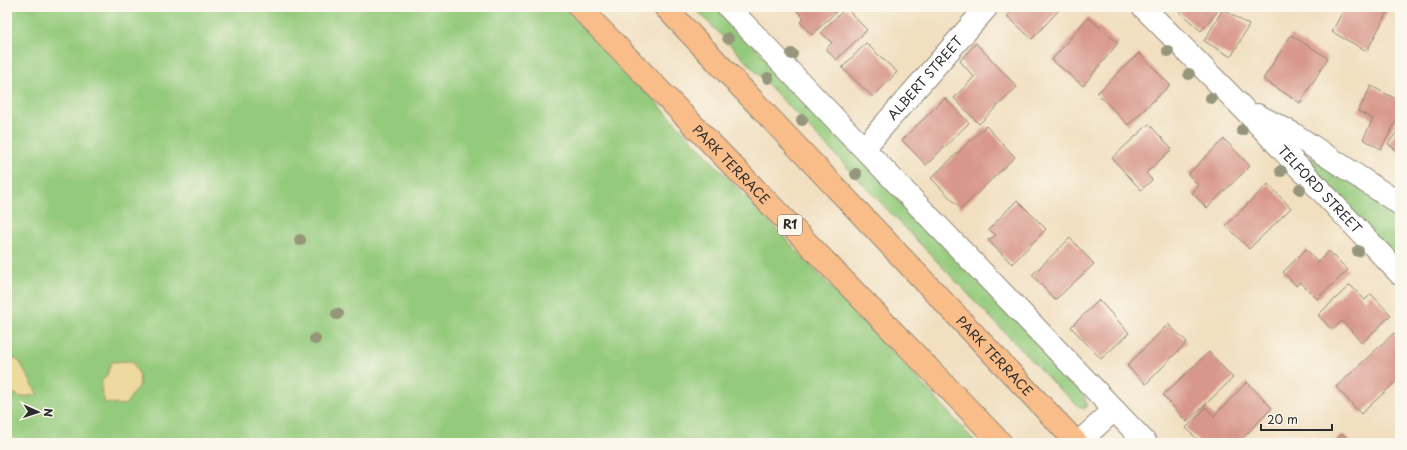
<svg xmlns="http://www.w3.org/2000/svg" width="1407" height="450" viewBox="0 0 1407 450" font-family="'Playpen Sans',sans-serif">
  <rect width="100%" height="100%" fill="#fbf7ec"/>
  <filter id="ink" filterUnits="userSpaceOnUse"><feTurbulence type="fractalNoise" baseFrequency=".025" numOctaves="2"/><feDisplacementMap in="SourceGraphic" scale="8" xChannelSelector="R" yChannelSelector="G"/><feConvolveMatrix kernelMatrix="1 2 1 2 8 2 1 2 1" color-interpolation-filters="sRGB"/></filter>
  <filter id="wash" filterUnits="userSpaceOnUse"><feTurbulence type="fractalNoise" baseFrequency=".012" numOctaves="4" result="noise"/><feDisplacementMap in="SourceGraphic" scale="16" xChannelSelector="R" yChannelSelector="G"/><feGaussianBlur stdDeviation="0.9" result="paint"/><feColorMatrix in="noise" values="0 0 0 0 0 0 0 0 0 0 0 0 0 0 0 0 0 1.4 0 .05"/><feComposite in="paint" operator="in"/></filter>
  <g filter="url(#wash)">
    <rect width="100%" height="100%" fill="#f1dfc0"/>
    <!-- green -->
    <path fill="#94ca7c" stroke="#607a54" d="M7 7H566L904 364 976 443H7Z
      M694 7H717L1079 385 1087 405 1084 409 1077 405 1056 386Z
      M1314 158 1400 214V262L1308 162 1310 159Z"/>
    <!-- sand -->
    <path fill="#eeda9e" stroke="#8c8264" d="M7 357H11L20 362 38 395 20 397 7 390Z
      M132 361 139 374 140 384 125 405 105 403 101 389 102 380 107 375 111 362Z"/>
    <g id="blocks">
      <!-- building -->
      <path fill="#d8978b" d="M793 7H841L812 35 800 22 804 18Z
        M1016 7H1062L1032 39 1007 16Z
        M1179 7H1221L1201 31 1177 10Z
        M1345 7H1390L1367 51 1332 32Z
        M846 8 867 30 836 60 826 49 832 43 821 32Z
        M1223 9 1249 25 1231 57 1204 41Z
        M1088 17 1118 43 1083 86 1052 60Z
        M1291 35 1328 58 1300 103 1263 79Z
        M866 43 897 72 873 97 842 68Z
        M976 43 1017 87 979 124 954 98 974 77 960 61Z
        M1139 53 1170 85 1128 125 1097 93Z
        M1371 86 1400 101V114L1381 149 1363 139 1373 119 1358 111Z
        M945 98 969 123 926 165 902 140Z
        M1149 124 1172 149 1146 173 1152 180 1141 190 1112 158Z
        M986 126 1015 157 961 209 931 178Z
        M1400 128V153L1388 144Z
        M1224 139 1250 166 1207 208 1192 193 1199 186 1188 174Z
        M1268 184 1291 208 1249 249 1226 225Z
        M1017 200 1046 229 1012 264 988 240 996 235 989 229Z
        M1070 238 1094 264 1055 300 1032 275Z
        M1306 249 1318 262 1329 251 1348 270 1317 299 1300 282 1296 286 1283 272Z
        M1350 285 1365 300 1371 294 1391 315 1362 343 1342 321 1332 330 1318 315Z
        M1099 300 1129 333 1101 359 1071 327Z
        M1168 324 1187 342 1146 384 1127 366Z
        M1394 333 1400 339V378L1361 414 1336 387Z
        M1209 352 1233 378 1187 422 1163 395Z
        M1247 382 1272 408 1238 443H1201L1186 428 1206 407 1214 416Z
        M1342 434 1352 443H1333Z"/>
    </g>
  </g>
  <g filter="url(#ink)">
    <use href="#blocks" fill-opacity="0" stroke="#8e8576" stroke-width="1"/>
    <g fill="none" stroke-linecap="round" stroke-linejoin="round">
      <defs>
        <g id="street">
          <path d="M728 7 1146 443"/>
          <path id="s1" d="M1143 7 1240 105 1400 274"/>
          <path d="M1257 115 1292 133 1400 204"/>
          <path id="s2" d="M864 148 987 7"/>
          <path d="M1078 443 1114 410"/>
        </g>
        <g id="highway">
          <path id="s3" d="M579 7 1001 443"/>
          <path id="s4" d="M665 7 1077 443"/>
        </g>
      </defs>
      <!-- street casing -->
      <use href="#street" stroke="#8e8576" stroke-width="24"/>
      <!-- highway casing -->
      <use href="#highway" stroke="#8e8576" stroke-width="24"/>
      <!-- street -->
      <use href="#street" stroke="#fff" stroke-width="22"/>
      <!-- highway -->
      <use href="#highway" stroke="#f8bd89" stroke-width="22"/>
    </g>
    <!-- trees -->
    <g fill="#95967b">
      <circle cx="728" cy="38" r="6"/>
      <circle cx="1168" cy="51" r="6"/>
      <circle cx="792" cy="54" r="6"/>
      <circle cx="1189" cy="74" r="6"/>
      <circle cx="768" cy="78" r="6"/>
      <circle cx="1211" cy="98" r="6"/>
      <circle cx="802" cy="120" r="6"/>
      <circle cx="1242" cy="130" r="6"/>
      <circle cx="1281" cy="171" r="6"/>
      <circle cx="856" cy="174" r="6"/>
      <circle cx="1300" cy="189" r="6"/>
      <circle cx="300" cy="240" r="6"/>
      <circle cx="1358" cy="251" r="6"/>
      <circle cx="337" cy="314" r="6"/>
      <circle cx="315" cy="339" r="6"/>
    </g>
  </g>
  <g text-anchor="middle" stroke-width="3.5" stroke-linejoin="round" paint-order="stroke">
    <!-- shield labels -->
    <rect fill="#fbf7ec" stroke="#696865" stroke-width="1" x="778" y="215" width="24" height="20" rx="3"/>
    <g font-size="12" font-weight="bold" fill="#2b2b2b">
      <text x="790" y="229">R1</text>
    </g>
    <!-- street labels -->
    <g font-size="13" fill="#2b2b2b" stroke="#fbf7ec">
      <text dy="5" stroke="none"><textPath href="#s2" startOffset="93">ALBERT STREET</textPath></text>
      <text dy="5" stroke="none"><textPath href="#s3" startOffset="219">PARK TERRACE</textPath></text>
      <text dy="5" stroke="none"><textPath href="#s1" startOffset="254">TELFORD STREET</textPath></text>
      <text dy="5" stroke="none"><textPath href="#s4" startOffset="480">PARK TERRACE</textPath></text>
    </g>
  </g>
  <!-- margin -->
  <rect width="1407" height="450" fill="none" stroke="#fbf7ec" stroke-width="24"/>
  <!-- north arrow -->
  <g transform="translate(38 412) rotate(93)" stroke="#fbf7ec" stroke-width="3" paint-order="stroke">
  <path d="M0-3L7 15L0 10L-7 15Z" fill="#2b2b2b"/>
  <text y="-6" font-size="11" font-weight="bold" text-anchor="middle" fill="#2b2b2b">N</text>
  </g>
  <!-- scale -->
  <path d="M1261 424v6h71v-6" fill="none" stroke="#2b2b2b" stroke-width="2"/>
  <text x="1267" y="424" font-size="12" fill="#2b2b2b" stroke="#fbf7ec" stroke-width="3" paint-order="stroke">20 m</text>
</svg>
